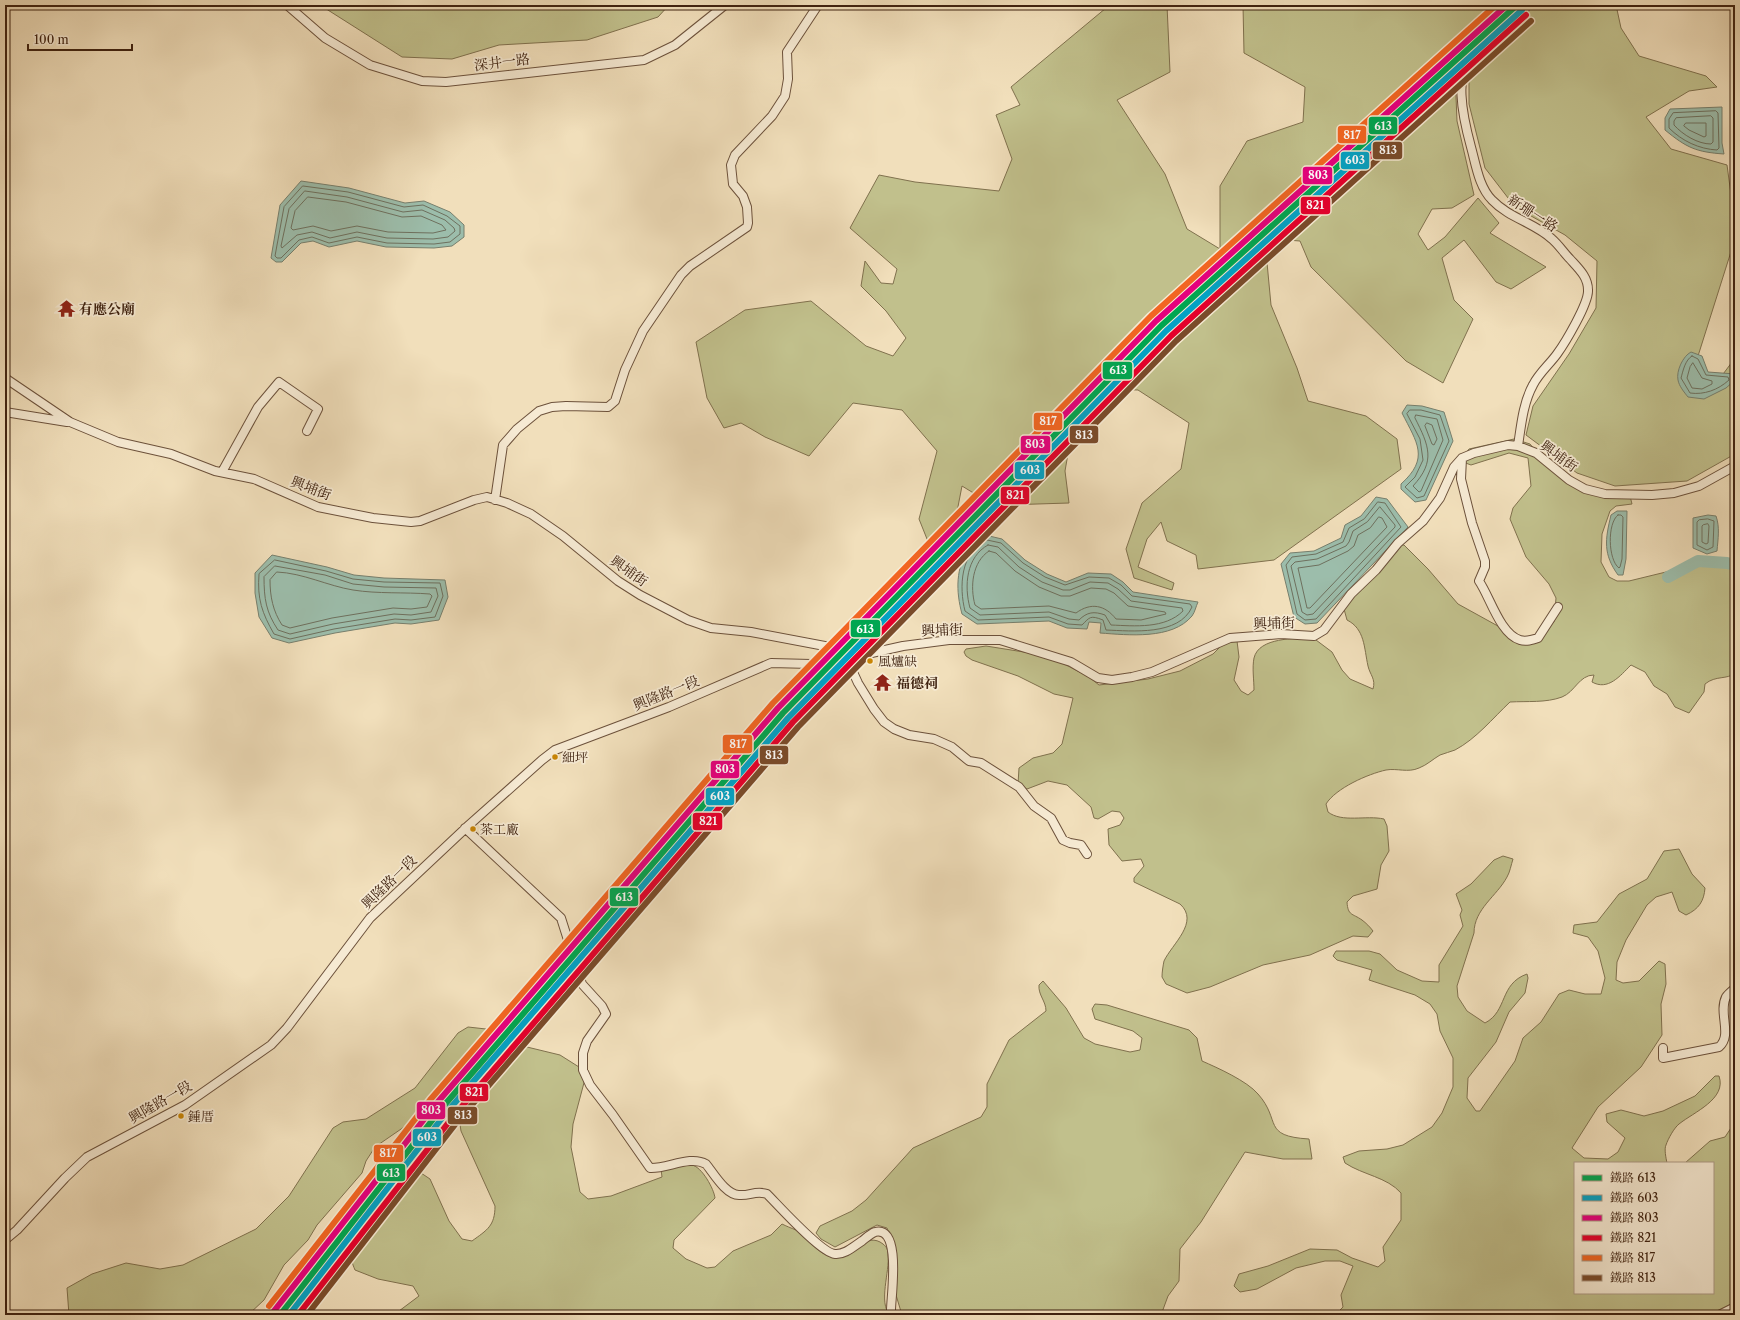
<svg xmlns="http://www.w3.org/2000/svg" width="1740" height="1320" viewBox="0 0 1740 1320" font-family="'Libre Caslon Text','Noto Serif TC',serif">
  <rect width="100%" height="100%" fill="#f1dfbb"/>
  <filter id="stains"><feTurbulence type="fractalNoise" baseFrequency=".005" numOctaves="4"/><feColorMatrix values="0 0 0 0 .2 0 0 0 0 .09 0 0 0 0 .02 0 0 0 .5 -.17"/></filter>
  <radialGradient id="worn" r=".72"><stop offset=".6" stop-color="#630" stop-opacity="0"/><stop offset="1" stop-color="#630" stop-opacity=".3"/></radialGradient>
  <!-- green -->
  <path fill="#c1c08c" stroke="#80714e" d="M320 5H669L658 17 587 40 499 45 452 59 402 57Z
    M1134 5H1167L1170 72 1117 100 1165 174 1187 229 1220 249V186L1247 141 1303 122 1305 87 1244 53 1243 5H1509L1470 37 1455 72 1457 121 1474 195 1452 208 1432 209 1418 234 1428 250 1445 237 1478 198 1499 223 1490 233 1546 267 1511 289 1496 282 1464 240 1442 258 1454 300 1473 319 1443 383 1406 361 1311 267 1300 241 1273 239 1266 252 1271 305 1297 368 1308 401 1366 416 1397 439 1401 469 1274 560 1198 569 1196 555 1167 541 1161 522 1147 539 1138 567 1174 583 1172 590 1134 578 1126 549 1142 503 1181 469 1189 423 1138 390 1108 389 1069 448 1065 471 1069 503 1005 505 985 500 962 486 949 553 945 558 935 559 919 519 937 451 902 410 853 403 809 456 765 437 741 423 724 428 707 398 696 342 745 310 811 301 866 346 893 356 906 338 886 311 861 286 865 261 881 283 893 284 897 269 850 228 879 175 915 182 999 191 1012 159 996 115 1020 105 1011 87 1106 8Z
    M1536 5H1616L1621 28 1639 56 1706 76 1717 87 1689 91 1646 117 1671 149 1727 165 1735 224V239L1692 375 1712 389 1735 358V454L1687 481 1615 486 1577 473 1526 435 1533 406 1569 354 1596 308 1597 261 1565 235 1515 207 1485 168 1469 104V75L1488 43Z
    M1514 439 1530 444 1546 463 1585 487 1630 496 1632 504 1616 506 1610 511 1602 534 1601 562 1609 577 1617 581H1629L1707 562H1735V673C1727 680 1716 675 1705 684L1704 692 1689 713 1675 707 1667 694 1654 686 1645 672 1631 665C1620 676 1608 691 1592 682L1594 675C1579 675 1575 692 1562 697 1546 703 1527 701 1510 702 1493 718 1476 739 1455 750 1450 752 1445 753 1440 755 1433 759 1427 765 1419 768 1408 773 1397 768 1386 770 1368 774 1336 788 1326 804L1328 812C1342 823 1366 815 1384 819L1387 826 1389 851 1381 865 1377 889 1353 896 1347 902C1348 916 1352 913 1362 920 1366 923 1370 927 1373 931L1368 937 1353 936 1310 955 1263 965 1210 987 1187 993 1166 984 1162 977C1162 972 1163 966 1164 961 1172 944 1200 922 1180 904L1134 882V878L1144 866 1141 859 1122 861 1109 845 1108 829 1120 825 1124 818 1120 812 1112 811 1098 819 1094 818 1091 807 1067 785 1048 781 1027 789 1018 784 1019 768 1033 758 1053 753 1062 744 1073 698 1054 694 1018 676 972 660 966 656 964 652 966 649 986 646 1049 656 1089 677 1099 685 1148 679 1180 671 1213 654 1225 642 1237 641 1239 657 1234 680 1241 691 1248 695 1254 690C1254 680 1252 668 1254 658 1259 637 1295 639 1312 637L1332 652 1342 670 1350 679 1373 689C1376 679 1370 675 1368 666 1364 648 1365 629 1347 620L1344 609 1380 559 1400 545H1404L1428 569 1458 604 1516 636 1536 639 1554 622 1556 598 1549 584 1526 557 1510 519 1513 508 1531 486 1528 458 1509 453 1471 465 1463 462 1462 458 1469 449Z
    M1679 849 1692 874 1705 888C1704 901 1699 909 1686 915L1679 911 1672 892 1656 897 1647 905 1626 940 1617 962 1616 980 1623 983 1639 981 1659 961 1665 964 1666 984 1661 1004 1662 1035 1641 1067 1598 1107 1572 1148 1584 1158 1608 1159 1618 1152 1625 1138 1607 1122 1606 1114 1621 1110 1644 1116 1663 1111 1695 1096 1715 1076H1719C1727 1099 1694 1112 1679 1124 1674 1128 1668 1139 1666 1145 1664 1149 1666 1158 1667 1163H1575V1293H1713V1163H1685L1710 1141 1725 1137 1735 1122V1315H1335L1343 1307 1341 1295 1353 1266 1340 1261H1325L1296 1268 1257 1289 1240 1292 1234 1286 1239 1274 1268 1266 1310 1249 1337 1250 1352 1258 1378 1267 1385 1261 1383 1247 1401 1220V1193C1387 1177 1363 1175 1345 1163L1343 1157 1359 1151 1387 1149 1403 1145 1432 1127 1442 1113 1453 1087V1058L1440 1031 1437 1014 1430 1004 1415 995 1369 980 1372 970 1337 960 1333 956 1336 951H1369L1380 954 1397 970 1422 981 1439 982V965L1463 926 1460 915 1462 910 1456 894 1471 884 1494 860 1503 856 1513 859C1511 865 1510 872 1507 877 1497 896 1474 909 1474 933L1457 986 1458 997 1467 1011 1485 1023C1508 1011 1499 984 1527 974L1528 978 1525 993 1509 1012 1496 1042 1468 1078 1467 1098 1476 1111H1480L1515 1061 1523 1038 1541 1022 1559 994 1569 990 1585 994H1601L1605 978 1598 951 1588 937 1573 933 1574 925 1597 922 1619 894 1647 879 1664 851Z
    M1043 981 1066 1008 1084 1038 1095 1044 1130 1052 1140 1050 1142 1038 1133 1031 1095 1019 1092 1009 1095 1004 1107 1005 1189 1030 1197 1038 1202 1061C1218 1068 1247 1081 1258 1094 1282 1121 1261 1136 1309 1139L1312 1159H1283L1245 1152 1201 1222 1180 1249 1179 1281 1168 1296 1161 1315H902L896 1295 893 1243 887 1228 877 1225 835 1247 821 1239 816 1233 820 1226 852 1211 866 1200 913 1148 981 1117 987 1107V1084L1009 1040 1046 1011C1046 1001 1038 995 1039 985Z
    M468 1027 486 1029V1034L442 1089 404 1127 375 1147 366 1161 362 1173 317 1225 308 1240 284 1265 264 1300 248 1315H69L67 1288 92 1274 126 1263 160 1269 183 1265 256 1229 289 1196 333 1128 343 1122 366 1119 415 1088 458 1033Z
    M527 1047 560 1055 579 1067 585 1079 573 1124 571 1147 580 1192 588 1199 611 1196 662 1177 661 1169C670 1164 683 1163 692 1165 702 1167 714 1189 715 1198L674 1240 673 1248 686 1259 707 1268 715 1267 733 1251 771 1235 782 1224C786 1226 791 1228 796 1230 808 1238 820 1258 836 1257 851 1255 867 1231 883 1244 887 1247 888 1250 888 1255 890 1271 878 1303 890 1315H398L399 1311 419 1296 413 1286 378 1279 355 1270C352 1263 350 1257 351 1249 351 1244 355 1239 357 1235 371 1210 394 1183 421 1173L430 1179 449 1221 462 1239 472 1241C487 1230 495 1226 495 1206L461 1131C452 1090 488 1053 527 1047Z"/>
  <!-- water -->
  <path fill="#9cbdab" stroke="#777f6d" d="M1722 107V143L1724 154C1696 152 1687 148 1665 130V118L1670 109Z
    M301 181 349 188 405 203 424 201 450 212 464 225V237L452 246 434 248 386 247 357 241 329 247 313 241 301 243 282 262H276L271 258 280 205Z
    M1691 352 1702 356 1708 372 1735 374 1734 381 1726 388 1704 399 1688 397C1684 392 1679 386 1678 380 1676 371 1683 356 1691 352Z
    M1407 405 1422 406 1444 412 1453 441 1426 500 1415 502 1401 489V484C1430 458 1417 443 1402 413Z
    M1376 497 1387 499 1408 527 1317 623 1305 624 1294 617 1281 564 1290 553 1314 551 1341 538 1345 525 1361 516Z
    M1617 511H1627L1626 559 1623 575H1618C1603 554 1605 540 1611 515Z
    M1708 515 1716 516C1720 527 1718 539 1717 551L1707 554 1693 548V518Z
    M985 535 1002 539 1025 560 1047 574 1066 582 1088 573 1111 574 1123 582 1133 592 1198 602C1196 606 1195 612 1192 616 1172 640 1128 635 1100 633L1101 623 1089 622 1087 629 1067 628 1049 621 977 624 962 614C956 592 955 567 970 547 974 543 980 539 985 535Z
    M272 555 327 567 354 575 384 578 445 580 448 597 439 620 411 624 395 623 335 633 289 643 272 638 259 617 255 593V573Z"/>
  <g fill="none" stroke-linecap="round" stroke-linejoin="round">
    <!-- shore -->
    <path stroke="#6e705e" stroke-width="1" d="M1716 111 1718 113 1719 148 1717 150C1699 149 1682 141 1669 128V119L1673 113Z
      M1711 116 1713 118V142L1711 144C1698 144 1683 135 1674 125V121L1676 118Z
      M1686 123H1706V136L1704 137 1689 130 1684 126Z
      M303 186 348 192 404 207 423 205 447 216 460 226V234L450 242 434 244 387 243 357 237 329 243 312 237 299 240 281 258H277L275 256 284 207Z
      M305 191 347 197 403 212 422 210 445 220 454 228 455 231 448 237 433 239 387 238 357 232 330 238 312 232 297 235 282 248 281 246 289 209Z
      M308 197 346 202 402 217 421 216 442 225 446 230 433 233 388 232 357 226 331 231 313 226 293 230 291 228 295 211Z
      M1692 356 1698 359 1706 375 1728 377 1729 380C1718 390 1704 395 1690 393L1681 378C1683 371 1685 360 1692 356Z
      M1693 363 1702 378 1712 381V384L1702 389 1692 388 1687 378 1690 367Z
      M1410 410H1421L1440 415 1449 441 1424 496 1417 498 1405 487 1415 477 1423 460 1420 439 1407 414Z
      M1416 415 1437 419 1443 440 1421 491 1419 492 1413 486C1436 461 1429 446 1415 418Z
      M1427 423 1432 425 1437 439 1434 445 1432 444 1425 426Z
      M1378 502 1385 503 1401 527 1316 619 1305 620 1297 614 1286 565 1292 557 1316 554 1343 542 1349 528 1364 519Z
      M1380 507 1395 525V527L1313 614 1307 615 1302 612 1291 566 1295 562 1317 559 1346 546 1349 542 1353 531 1367 522Z
      M1618 515H1621L1623 517 1622 559 1620 567 1619 568C1608 560 1607 523 1618 515Z
      M1379 517 1382 518 1387 527 1310 608H1307L1298 568 1319 565 1348 551 1354 546 1358 535 1370 528Z
      M1708 519 1714 521 1713 547 1707 550 1697 545V522L1699 520Z
      M1708 524 1709 526 1708 543 1706 544 1702 542V526L1703 525Z
      M987 540 1001 543 1023 563 1045 577 1065 585 1089 577 1109 578 1121 585 1132 596 1190 604 1192 607C1179 636 1132 631 1106 630L1103 620C1090 615 1090 617 1082 625L1068 624 1049 617 978 620 965 611C959 587 960 552 987 540Z
      M988 545 998 547 1019 567 1042 582 1063 590H1070L1090 582 1108 583 1118 589 1131 601 1182 608 1183 611C1165 629 1135 626 1111 625L1105 615C1094 611 1087 612 1079 620L1069 619 1049 612 980 615 970 608C964 586 966 557 988 545Z
      M989 551 996 553 1015 571 1039 587 1061 596H1070L1091 588 1106 589 1114 593 1128 606 1165 612 1166 614 1141 620 1116 619C1105 605 1091 602 1076 613L1049 606 981 609 975 605C970 587 972 562 989 551Z
      M275 560 326 571 353 579 384 582 440 583 443 596 435 617 411 620 395 619 334 629 290 639 274 634C262 613 257 599 259 574Z
      M275 566 325 575 353 584 384 587 436 588 438 596 431 612 411 615 394 614 333 624 290 634 278 630C266 612 264 599 264 577Z
      M277 572C303 573 328 586 353 590 378 594 404 592 430 594L432 596 427 607 411 609 393 608 332 618 290 628 282 625C273 611 270 597 270 580Z"/>
    <!-- river -->
    <path stroke="#9cbdab" stroke-width="12" d="M1668 577 1698 561 1727 563 1735 565"/>
    <defs>
      <path id="minor" d="M287 5 325 38 370 65 422 81 446 82 644 60 675 45 725 5
        M5 378 70 422 118 442 171 454 215 471 254 479 318 507 373 518 411 522 420 521 474 500 487 497 507 503 531 514 563 536 618 581 640 595 688 620 711 628 751 632 867 654 903 646 949 640H1000L1071 662 1098 678 1112 680 1132 677 1152 672 1230 638 1281 634 1314 636 1324 630 1351 594 1376 570 1398 543 1423 521 1440 498 1454 467 1462 458 1474 453 1508 445 1518 446 1536 453 1569 480 1585 489 1605 494 1652 495 1674 493 1699 486 1735 466
        M5 412 67 422
        M1518 446C1521 426 1523 403 1533 385 1539 373 1549 365 1557 354 1565 343 1589 303 1588 290 1588 277 1579 269 1570 259 1564 253 1559 245 1552 239 1535 223 1509 218 1492 200 1479 187 1476 165 1471 147 1462 114 1454 76 1473 45 1476 41 1478 36 1482 32 1493 21 1508 14 1522 5
        M1462 458 1461 479 1472 523 1485 561V567L1479 581C1490 597 1500 634 1520 640 1526 642 1532 640 1538 638L1558 607
        M222 472 258 407 279 382 318 409 307 431
        M495 500 503 445 517 429 539 411 552 407 566 406 608 407 615 401 625 370 643 331 681 275 690 266 747 227 748 223 747 207 743 196 733 184 731 165 735 155 772 116 785 96 788 79 787 52 818 5
        M847 659 858 683 874 709 884 722 894 729 909 735 934 739 952 747 969 761 981 763 1019 787 1034 806 1051 818 1063 840 1070 843 1081 845 1087 854
        M465 828 561 918 582 984 602 1006 606 1014 587 1041 583 1053V1070L590 1085 613 1115 650 1168C667 1169 690 1155 706 1164 714 1174 726 1195 739 1195 750 1196 756 1190 767 1194 778 1205 821 1253 835 1254 845 1255 854 1246 862 1241 866 1238 870 1234 875 1232 902 1225 891 1296 891 1310L893 1315
        M1663 1048V1058L1719 1047C1733 1035 1718 1013 1726 997 1728 994 1732 991 1735 988
        M5 1240 17 1230 65 1178 87 1157 185 1105 271 1045 287 1028 370 918 469 825 542 760 555 750 669 707 771 663 811 664 833 662 847 659 856 653
        M1719 1315 1735 1307"/>
    </defs>
    <!-- minor casing -->
    <use href="#minor" stroke="#6c513b" stroke-width="10"/>
    <!-- minor -->
    <use href="#minor" stroke="#f6ead3" stroke-width="8"/>
    <defs>
      <path id="rail-1" d="M280 1315 441 1109 783 713 1161 326 1517 5"/>
      <path id="rail-2" d="M289 1315 446 1113 788 718 1166 331 1522 10"/>
      <path id="rail-3" d="M274 1311 436 1104 778 708 1156 321 1507 5"/>
      <path id="rail-4" d="M298 1315 452 1118 793 722 1171 336 1526 15"/>
      <path id="rail-5" d="M269 1306 430 1100 773 703 1151 316 1496 5"/>
      <path id="rail-6" d="M307 1315 457 1122 798 727 1176 341 1531 21"/>
    </defs>
    <!-- rail-1 casing -->
    <use href="#rail-1" stroke="#f6ead3" stroke-width="9"/>
    <!-- rail-2 casing -->
    <use href="#rail-2" stroke="#f6ead3" stroke-width="9"/>
    <!-- rail-3 casing -->
    <use href="#rail-3" stroke="#f6ead3" stroke-width="9"/>
    <!-- rail-4 casing -->
    <use href="#rail-4" stroke="#f6ead3" stroke-width="9"/>
    <!-- rail-5 casing -->
    <use href="#rail-5" stroke="#f6ead3" stroke-width="9"/>
    <!-- rail-6 casing -->
    <use href="#rail-6" stroke="#f6ead3" stroke-width="9"/>
    <!-- rail-1 -->
    <use href="#rail-1" stroke="#00a651" stroke-width="6"/>
    <!-- rail-2 -->
    <use href="#rail-2" stroke="#03a2c4" stroke-width="6"/>
    <!-- rail-3 -->
    <use href="#rail-3" stroke="#e5007d" stroke-width="6"/>
    <!-- rail-4 -->
    <use href="#rail-4" stroke="#e4002b" stroke-width="6"/>
    <!-- rail-5 -->
    <use href="#rail-5" stroke="#f26522" stroke-width="6"/>
    <!-- rail-6 -->
    <use href="#rail-6" stroke="#7a4b2a" stroke-width="6"/>
  </g>
  <!-- icons -->
  <defs>
    <symbol id="temple-bare" viewBox="-9 -9 18 18"><path d="M0-6L5-2H3V0L6.5 2.5H4V6H1.5V3h-3V6H-4V2.5H-6.5L-3 0V-2H-5Z" fill="#8f2418" stroke="#f6ead3" stroke-width="2.5" paint-order="stroke"/></symbol>
  </defs>
  <g fill-rule="evenodd">
    <use href="#temple-bare" x="54" y="296" width="25" height="25"/>
    <use href="#temple-bare" x="870" y="670" width="25" height="25"/>
  </g>
  <!-- markers -->
  <g fill="#c98504" stroke="#f6ead3" stroke-width="1.5">
    <circle cx="870" cy="661" r="3.5"/>
    <circle cx="555" cy="757" r="3.5"/>
    <circle cx="473" cy="829" r="3.5"/>
    <circle cx="181" cy="1116" r="3.5"/>
  </g>
  <g text-anchor="middle" stroke-width="3.5" stroke-linejoin="round" paint-order="stroke">
    <!-- bus labels -->
    <g font-size="13" fill="#3f2210" stroke="#f6ead3" text-anchor="start">
      <text x="878" y="666">風爐缺</text>
      <text x="562" y="762">細坪</text>
      <text x="480" y="834">茶工廠</text>
      <text x="188" y="1121">鍾厝</text>
    </g>
    <!-- street labels -->
    <g font-size="14" fill="#3f2210" stroke="#f6ead3">
      <text transform="translate(502 62) rotate(-7)" y="5">深井一路</text>
      <text transform="translate(1533 213) rotate(33)" y="5">新珊一路</text>
      <text transform="translate(1559 456) rotate(36)" y="5">興埔街</text>
      <text transform="translate(311 488) rotate(21)" y="5">興埔街</text>
      <text transform="translate(629 571) rotate(35)" y="5">興埔街</text>
      <text transform="translate(1274 623) rotate(-2)" y="5">興埔街</text>
      <text transform="translate(942 630) rotate(-3)" y="5">興埔街</text>
      <text transform="translate(666 693) rotate(-22)" y="5">興隆路一段</text>
      <text transform="translate(389 882) rotate(-44)" y="5">興隆路一段</text>
      <text transform="translate(160 1102) rotate(-30)" y="5">興隆路一段</text>
    </g>
    <!-- poi labels -->
    <g font-size="14" font-weight="bold" fill="#3f2210" stroke="#f6ead3" text-anchor="start">
      <text x="79" y="314">有應公廟</text>
      <text x="896" y="688">福德祠</text>
    </g>
  </g>
  <g stroke="#f6ead3" stroke-width="1.5">
    <rect x="1368" y="116" width="30" height="19" rx="4" fill="#00a651"/>
    <rect x="1337" y="125" width="30" height="19" rx="4" fill="#f26522"/>
    <rect x="1372" y="141" width="31" height="19" rx="4" fill="#7a4b2a"/>
    <rect x="1340" y="151" width="30" height="19" rx="4" fill="#03a2c4"/>
    <rect x="1302" y="166" width="31" height="19" rx="4" fill="#e5007d"/>
    <rect x="1300" y="196" width="31" height="19" rx="4" fill="#e4002b"/>
    <rect x="1102" y="361" width="31" height="19" rx="4" fill="#00a651"/>
    <rect x="1033" y="412" width="30" height="19" rx="4" fill="#f26522"/>
    <rect x="1069" y="425" width="30" height="19" rx="4" fill="#7a4b2a"/>
    <rect x="1020" y="435" width="31" height="19" rx="4" fill="#e5007d"/>
    <rect x="1014" y="461" width="31" height="19" rx="4" fill="#03a2c4"/>
    <rect x="1000" y="486" width="30" height="19" rx="4" fill="#e4002b"/>
    <rect x="850" y="619" width="31" height="19" rx="4" fill="#00a651"/>
    <rect x="722" y="734" width="31" height="20" rx="4" fill="#f26522"/>
    <rect x="759" y="745" width="30" height="20" rx="4" fill="#7a4b2a"/>
    <rect x="710" y="760" width="30" height="19" rx="4" fill="#e5007d"/>
    <rect x="705" y="787" width="30" height="19" rx="4" fill="#03a2c4"/>
    <rect x="692" y="812" width="31" height="19" rx="4" fill="#e4002b"/>
    <rect x="609" y="887" width="30" height="20" rx="4" fill="#00a651"/>
    <rect x="459" y="1083" width="30" height="19" rx="4" fill="#e4002b"/>
    <rect x="416" y="1101" width="30" height="19" rx="4" fill="#e5007d"/>
    <rect x="447" y="1106" width="31" height="19" rx="4" fill="#7a4b2a"/>
    <rect x="412" y="1128" width="30" height="19" rx="4" fill="#03a2c4"/>
    <rect x="373" y="1144" width="31" height="19" rx="4" fill="#f26522"/>
    <rect x="376" y="1163" width="30" height="19" rx="4" fill="#00a651"/>
  </g>
  <g font-size="11" text-anchor="middle" font-weight="bold" fill="#fff">
    <text x="1383" y="130">613</text>
    <text x="1352" y="139">817</text>
    <text x="1388" y="154">813</text>
    <text x="1355" y="164">603</text>
    <text x="1318" y="179">803</text>
    <text x="1315" y="209">821</text>
    <text x="1118" y="374">613</text>
    <text x="1048" y="425">817</text>
    <text x="1084" y="439">813</text>
    <text x="1035" y="448">803</text>
    <text x="1030" y="474">603</text>
    <text x="1015" y="499">821</text>
    <text x="865" y="633">613</text>
    <text x="738" y="748">817</text>
    <text x="774" y="759">813</text>
    <text x="725" y="773">803</text>
    <text x="720" y="800">603</text>
    <text x="708" y="825">821</text>
    <text x="624" y="901">613</text>
    <text x="474" y="1096">821</text>
    <text x="431" y="1114">803</text>
    <text x="463" y="1119">813</text>
    <text x="427" y="1141">603</text>
    <text x="388" y="1157">817</text>
    <text x="391" y="1177">613</text>
  </g>
  <!-- margin -->
  <rect width="1740" height="1320" fill="none" stroke="#f1dfbb" stroke-width="20"/>
  <rect x="6" y="6" width="1728" height="1308" fill="none" stroke="#3f2210" stroke-width="2"/>
  <rect x="10" y="10" width="1720" height="1300" fill="none" stroke="#3f2210"/>
  <!-- legend -->
  <rect x="1574" y="1162" width="140" height="132" fill="#f6ead3" stroke="#ad9a85"/>
  <rect x="1582" y="1175" width="20" height="6" fill="#00a651" stroke="#ad9a85"/>
  <text x="1610" y="1182" font-size="12" fill="#3f2210">鐵路 613</text>
  <rect x="1582" y="1195" width="20" height="6" fill="#03a2c4" stroke="#ad9a85"/>
  <text x="1610" y="1202" font-size="12" fill="#3f2210">鐵路 603</text>
  <rect x="1582" y="1215" width="20" height="6" fill="#e5007d" stroke="#ad9a85"/>
  <text x="1610" y="1222" font-size="12" fill="#3f2210">鐵路 803</text>
  <rect x="1582" y="1235" width="20" height="6" fill="#e4002b" stroke="#ad9a85"/>
  <text x="1610" y="1242" font-size="12" fill="#3f2210">鐵路 821</text>
  <rect x="1582" y="1255" width="20" height="6" fill="#f26522" stroke="#ad9a85"/>
  <text x="1610" y="1262" font-size="12" fill="#3f2210">鐵路 817</text>
  <rect x="1582" y="1275" width="20" height="6" fill="#7a4b2a" stroke="#ad9a85"/>
  <text x="1610" y="1282" font-size="12" fill="#3f2210">鐵路 813</text>
  <!-- scale -->
  <path d="M28 44v6h104v-6" fill="none" stroke="#3f2210" stroke-width="2"/>
  <text x="34" y="44" font-size="12" fill="#3f2210" stroke="#f6ead3" stroke-width="3" paint-order="stroke">100 m</text>
  <rect width="100%" height="100%" filter="url(#stains)"/>
  <rect width="100%" height="100%" fill="url(#worn)"/>
</svg>
